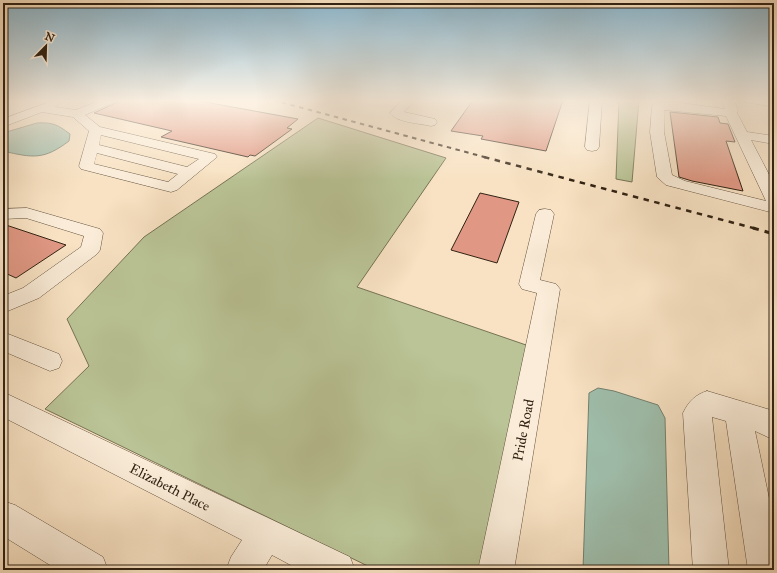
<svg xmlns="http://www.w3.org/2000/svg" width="777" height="573" viewBox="0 0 777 573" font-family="'IM FELL Great Primer',serif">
  <rect width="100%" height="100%" fill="#f8e2c3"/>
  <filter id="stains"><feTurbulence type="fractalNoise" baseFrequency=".005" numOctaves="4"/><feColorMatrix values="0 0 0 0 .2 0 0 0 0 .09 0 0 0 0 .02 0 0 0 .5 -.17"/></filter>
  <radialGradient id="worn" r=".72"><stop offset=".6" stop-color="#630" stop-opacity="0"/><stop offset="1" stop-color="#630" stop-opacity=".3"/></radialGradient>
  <!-- green -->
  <path fill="#bac496" stroke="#767354" d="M619 100H639L632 182 616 179Z
    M318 118 446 158 357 287 529 346 482 570H376L45 409 89 366 67 319 144 237Z"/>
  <!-- water -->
  <path fill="#9fbfad" stroke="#73806f" d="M37 123C53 122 58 125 70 134L69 141C44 160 33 158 3 151V133Z
    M598 388 614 391 658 405 665 418 669 570H583L589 393Z"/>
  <!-- building -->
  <path fill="#e09884" stroke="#312213" d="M122 100H194L298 119 287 128 292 129 255 156 250 155 248 157 161 137 172 131 94 113Z
    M473 100H563L546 151 481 139 483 136 451 131Z
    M670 112 718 117 720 123 728 124 735 142 726 141 743 191 692 181 679 177Z
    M480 193 519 202 497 263 451 250Z
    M3 224 66 245 16 278 3 272Z"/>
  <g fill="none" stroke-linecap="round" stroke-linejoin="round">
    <defs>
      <path id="minor" d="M55 100 60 103 55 107 76 110 101 100H116L114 102 85 115 100 127 215 154 217 157 177 190 171 192 81 169 79 166 89 131 73 117 42 112 3 127V119ZM101 135 199 159 187 167 99 145ZM97 153 178 174 168 182 94 164Z
        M403 100H415L404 112 435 119 437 122 435 125 431 126C419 123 397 123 390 113Z
        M590 100H602L599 147 597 150 592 151 587 150 585 147Z
        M722 100H734L738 111 737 113 747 132 774 136V144L751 140 774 184V213L666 185 657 177 650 132 652 106 654 103 674 102 725 109ZM664 110 726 116 766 201 685 181 672 175 664 132Z
        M744 100H774V107L746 102Z
        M27 208 100 229 103 233 100 250 97 254 39 298 3 313V296L23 288 81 247 84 236 26 218 3 219V209Z
        M545 209 551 210 554 214 540 280 556 284 560 289 514 570H478L537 293 522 289 519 284 536 214 539 210Z
        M3 332 59 354 62 361 59 368 50 371 3 351Z
        M707 391 774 411V440L755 431 774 522V570H748L726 421 712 417 729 570H693L683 413C689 401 695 395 707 391Z
        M3 392 350 557 355 570H300L272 555 263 570H226L231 557 242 540 3 417Z
        M3 501 15 505 103 557 108 570H58L3 536Z"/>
    </defs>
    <!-- minor casing -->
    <use href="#minor" stroke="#63523f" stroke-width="1"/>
    <!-- minor -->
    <use href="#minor" fill="#faecd8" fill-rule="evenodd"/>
    <!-- rail-far2 -->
    <path stroke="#312213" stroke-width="2" stroke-dasharray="4.5 4.5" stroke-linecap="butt" d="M273 100 488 158"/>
    <!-- rail-far1 -->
    <path stroke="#312213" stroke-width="2.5" stroke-dasharray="5.5 5.5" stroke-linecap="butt" d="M484 157 757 229"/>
    <!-- rail -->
    <path stroke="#312213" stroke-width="3" stroke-dasharray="6 6" stroke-linecap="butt" d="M753 228 774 234"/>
  </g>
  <!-- sky -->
  <linearGradient id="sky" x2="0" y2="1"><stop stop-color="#8bb8d0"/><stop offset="0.56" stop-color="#fcf2e4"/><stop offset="1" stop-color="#fcf2e4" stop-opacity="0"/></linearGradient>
  <rect width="777" height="180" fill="url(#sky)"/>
  <g text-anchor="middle" stroke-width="4" stroke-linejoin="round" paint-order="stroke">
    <!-- near-street labels -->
    <g font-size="14" fill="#312213" stroke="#faecd8">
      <text transform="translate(523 430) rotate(-79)" y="5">Pride Road</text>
      <text transform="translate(170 487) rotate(27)" y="5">Elizabeth Place</text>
    </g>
  </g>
  <!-- margin -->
  <rect width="777" height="573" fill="none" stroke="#f8e2c3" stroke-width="16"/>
  <rect x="4" y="4" width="769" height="565" fill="none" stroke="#312213" stroke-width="2"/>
  <rect x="8" y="8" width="761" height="557" fill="none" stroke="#312213"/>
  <!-- north arrow -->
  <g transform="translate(46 46) rotate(23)" stroke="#faecd8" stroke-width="3" paint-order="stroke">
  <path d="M0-3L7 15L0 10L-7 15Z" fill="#312213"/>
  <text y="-6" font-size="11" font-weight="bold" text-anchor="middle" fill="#312213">N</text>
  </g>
  <rect width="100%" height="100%" filter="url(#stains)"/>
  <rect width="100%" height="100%" fill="url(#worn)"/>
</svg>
